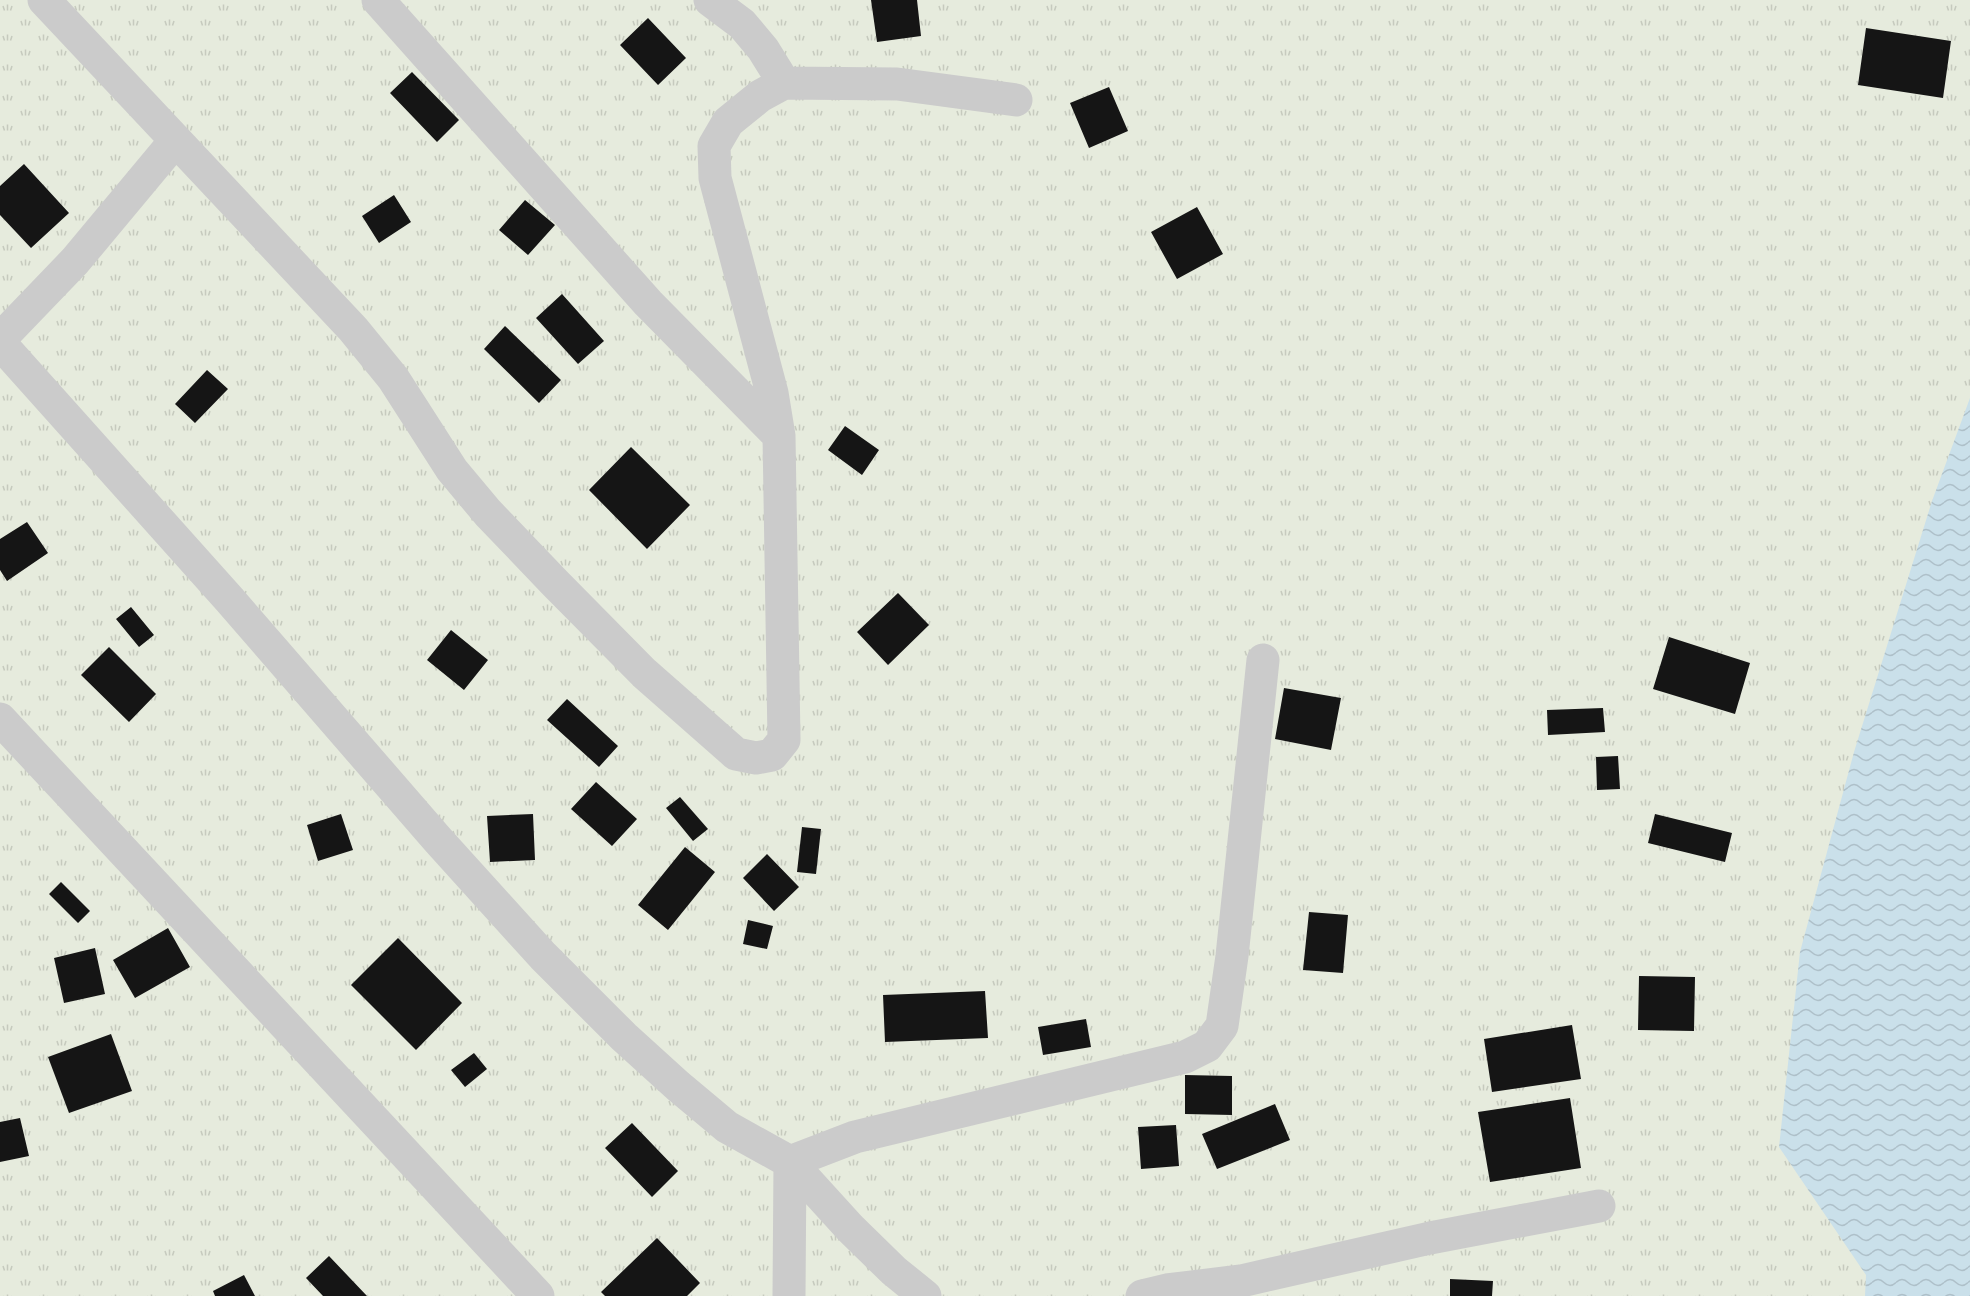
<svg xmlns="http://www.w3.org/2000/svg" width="1970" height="1296" viewBox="0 0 1970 1296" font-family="'Roboto Condensed',sans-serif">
  <defs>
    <pattern id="grass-tufts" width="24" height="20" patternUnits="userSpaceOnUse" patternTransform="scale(1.5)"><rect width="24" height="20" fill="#e6ebdd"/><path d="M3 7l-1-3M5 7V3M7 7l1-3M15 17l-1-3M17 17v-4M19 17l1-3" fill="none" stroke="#c6cabe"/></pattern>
    <pattern id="water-waves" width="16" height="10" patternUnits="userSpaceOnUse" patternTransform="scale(1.5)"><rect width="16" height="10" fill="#cae0ea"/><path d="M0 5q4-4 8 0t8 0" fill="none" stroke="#aec0c9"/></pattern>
  </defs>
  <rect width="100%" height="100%" fill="#fff"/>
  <!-- grass -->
  <path fill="url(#grass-tufts)" d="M0 0H1970V1296H0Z"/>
  <!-- water -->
  <path fill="url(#water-waves)" d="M1970 398V1296H1865L1866 1275 1779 1147 1800 952 1854 752 1932 501Z"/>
  <!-- building -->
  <path fill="#151515" d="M871 0H917L921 36 877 42Z
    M648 18 686 58 658 85 620 45Z
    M1866 28 1951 41 1943 98 1858 85Z
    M412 72 459 120 437 142 390 93Z
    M1109 87 1128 131 1089 148 1070 103Z
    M24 164 69 213 31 248 0 215V186Z
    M394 195 411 222 379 243 362 216Z
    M525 200 555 225 528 255 499 230Z
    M1197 207 1223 254 1177 279 1151 232Z
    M562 294 604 341 578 364 536 318Z
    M505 326 561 380 539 403 484 349Z
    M207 370 228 389 195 423 175 404Z
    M845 426 879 450 862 475 828 450Z
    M631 447 690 505 647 549 589 490Z
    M27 522 48 553 7 581 0 570V539Z
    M898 593 929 625 888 665 857 632Z
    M131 607 154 635 139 647 116 619Z
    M451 630 488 660 464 690 427 660Z
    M1669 637 1750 663 1735 714 1653 689Z
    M109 647 156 694 129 722 81 675Z
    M1284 688 1341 698 1331 750 1275 739Z
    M567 699 618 746 599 767 547 720Z
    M1603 708 1605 732 1548 735 1547 710Z
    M1618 756 1620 789 1597 790 1596 757Z
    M596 782 637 819 612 846 571 809Z
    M680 797 708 829 693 841 666 808Z
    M341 814 353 850 318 861 307 825Z
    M533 814 535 860 490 862 487 816Z
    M1655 814 1732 833 1725 862 1648 843Z
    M802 827 821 829 816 874 797 872Z
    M685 847 715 872 668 930 638 905Z
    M767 854 799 887 774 911 743 878Z
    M61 882 90 911 78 923 49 894Z
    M1309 912 1348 915 1343 973 1303 970Z
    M748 920 773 926 767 949 743 944Z
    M168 928 190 967 135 998 113 960Z
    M398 938 462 1003 416 1050 351 985Z
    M95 948 105 994 64 1003 54 958Z
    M1639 976 1695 977 1694 1031 1638 1030Z
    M985 991 988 1038 885 1042 883 995Z
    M1086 1019 1091 1047 1043 1055 1038 1027Z
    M1572 1025 1581 1079 1492 1092 1484 1039Z
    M111 1034 132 1091 69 1113 48 1057Z
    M474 1053 487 1069 465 1087 451 1070Z
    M1185 1075 1232 1076V1115L1185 1114Z
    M1570 1098 1581 1168 1490 1182 1478 1112Z
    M1275 1104 1290 1140 1217 1169 1202 1134Z
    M20 1118 29 1156 0 1162V1122Z
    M632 1123 678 1171 652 1197 605 1148Z
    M1176 1125 1179 1166 1141 1169 1138 1127Z
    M657 1238 700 1283 687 1296H605L601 1292Z
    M329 1256 367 1296H323L306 1278Z
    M244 1275 255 1296H215L213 1291Z
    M1450 1279 1493 1281 1492 1296H1450Z"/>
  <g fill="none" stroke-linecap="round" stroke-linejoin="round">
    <!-- minor -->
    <path stroke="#cbcbcb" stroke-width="33" d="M44 0 353 329 393 378 452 470 488 513 555 583 644 673 736 754 756 758 772 755 784 740 779 436 772 393 715 178 714 146 728 122 760 96 784 83 897 84 1016 100
      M378 0 648 303 779 436
      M710 0 742 24 763 49 784 83
      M0 339 75 261 175 141
      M0 343 229 599 438 840 543 956 624 1037 678 1086 727 1127 790 1162 850 1228 894 1271 925 1296
      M0 719 538 1296
      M789 1296 790 1162 855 1137 1185 1057 1207 1046 1222 1026 1232 956 1263 660
      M1142 1296 1167 1290 1241 1281 1430 1238 1599 1206"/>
  </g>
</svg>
